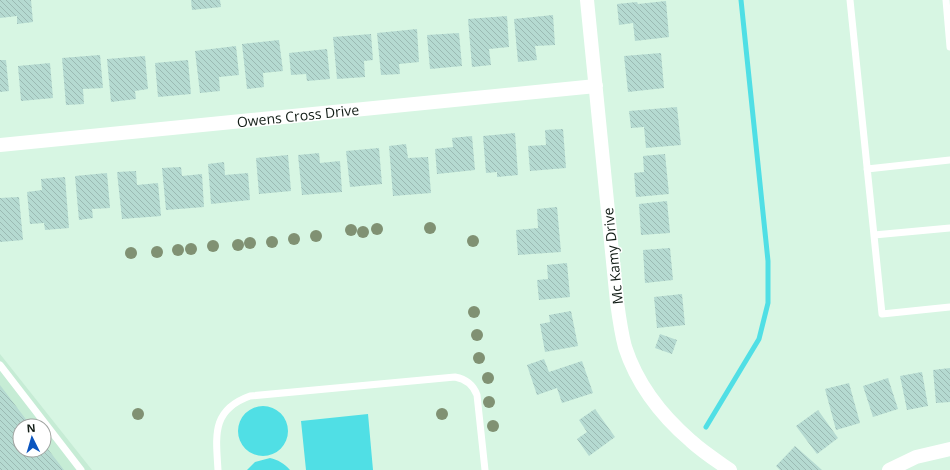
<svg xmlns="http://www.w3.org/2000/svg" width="950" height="470" viewBox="0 0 950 470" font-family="'Open Sans',sans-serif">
  <defs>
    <pattern id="building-back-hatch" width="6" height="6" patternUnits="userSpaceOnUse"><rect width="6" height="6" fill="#b5dad1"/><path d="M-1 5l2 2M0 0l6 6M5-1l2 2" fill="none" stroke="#9bbab3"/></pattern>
  </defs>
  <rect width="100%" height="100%" fill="#d7f6e3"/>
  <!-- built -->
  <path fill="#c6ecd5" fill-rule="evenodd" d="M0 354 92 470H0ZM20 426H44V450H20Z"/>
  <!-- water -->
  <path fill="#50dfe5" d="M238 431a25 25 0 1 1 50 0a25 25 0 1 1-50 0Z
    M368 414 373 470H306L301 421Z
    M270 458C278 460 284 463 290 470H247L255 462Z"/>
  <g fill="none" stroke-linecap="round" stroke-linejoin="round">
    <!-- stream -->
    <path stroke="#50dfe5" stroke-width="5" d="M706 427 759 339 768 303V261L741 0"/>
  </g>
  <!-- building -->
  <path fill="url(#building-back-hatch)" d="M0 0H31L33 22 17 24V16L0 18Z
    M191 0H220L221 7 192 10Z
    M666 1 669 37 635 41 633 23 619 25 617 4 637 2 638 4Z
    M553 15 555 45 535 46 537 60 518 62 514 19Z
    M507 16 509 47 489 49 491 65 472 67 468 19Z
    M417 29 419 62 399 64 400 74 381 75 377 33Z
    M459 33 462 66 430 69 427 35Z
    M371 34 373 60 364 61 365 77 337 79 333 37Z
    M279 40 283 71 263 73 264 87 247 89 242 44Z
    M236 46 239 75 219 77 220 91 200 93 195 51Z
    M327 49 330 79 307 81 306 74 291 75 289 53Z
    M661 53 664 88 628 92 624 56Z
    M100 55 103 88 83 89 84 104 66 105 62 58Z
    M145 56 148 89 135 91 136 99 111 102 107 59Z
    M0 60H6L9 91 0 92Z
    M188 60 191 94 158 97 155 63Z
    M50 63 53 98 21 101 18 66Z
    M677 107 681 145 646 148 644 127 631 128 629 111Z
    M563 129 566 168 530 171 528 146 546 145 545 130Z
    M515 133 518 175 497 177V172L486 173 483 136Z
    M472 136 475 170 437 174 435 149 453 147 452 138Z
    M406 144 408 158 428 157 431 193 393 196 389 146Z
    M379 148 382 184 350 187 346 151Z
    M319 153 320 163 340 161 342 192 302 195 298 155Z
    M665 154 669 194 636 197 634 173 644 172 643 156Z
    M288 155 291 191 259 194 256 158Z
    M224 162 225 175 248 173 250 200 211 204 208 164Z
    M181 167 182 176 202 174 204 207 166 210 162 168Z
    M136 171 137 185 158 183 161 216 122 219 117 172Z
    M107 173 110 208 92 209 93 218 79 220 75 176Z
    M65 177 69 228 45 230 44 223 30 224 27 192 42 190 41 179Z
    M19 197 23 240 0 242V198Z
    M667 201 670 233 641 235 639 204Z
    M557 207 561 252 518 255 516 230 538 228 537 209Z
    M670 248 673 280 645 283 643 250Z
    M567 263 570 297 539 300 537 280 548 279 547 265Z
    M682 294 685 325 657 328 654 297Z
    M571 311 578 346 545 352 540 324 550 322 549 315Z
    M660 334 677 340 672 354 655 348Z
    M544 359 549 372 582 361 593 393 562 403 557 388 537 395 527 365Z
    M950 368V402L936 403 933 370Z
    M922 372 928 406 907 410 900 376Z
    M888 378 898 409 873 417 863 386Z
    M849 383 860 423 836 430 825 389Z
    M0 385 31 426H20V450H44V444L64 470H0Z
    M595 409 615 437 589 456 577 439 587 432 579 420Z
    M818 410 838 438 817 454 796 426Z
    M795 446 822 470H780L776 466Z"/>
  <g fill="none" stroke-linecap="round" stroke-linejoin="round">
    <!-- lane -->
    <path stroke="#fff" stroke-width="7" d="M850 0 882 314 950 307
      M946 0 950 47
      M867 169 950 160
      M874 235 950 228
      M0 365 81 470
      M218 470C216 436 211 410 250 396L455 377C466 379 473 384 477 395L485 470"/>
    <!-- street -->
    <path stroke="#fff" stroke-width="14" d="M587 0 617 302C619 317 621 332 625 347 637 384 662 416 691 441 703 452 717 461 730 470
      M0 145 596 86
      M889 470 916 457 950 449"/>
  </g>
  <!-- trees -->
  <g fill="#809173">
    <circle cx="430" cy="228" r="6"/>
    <circle cx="377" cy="229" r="6"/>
    <circle cx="351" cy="230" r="6"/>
    <circle cx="363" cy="232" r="6"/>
    <circle cx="316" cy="236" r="6"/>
    <circle cx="294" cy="239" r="6"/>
    <circle cx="473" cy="241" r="6"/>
    <circle cx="272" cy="242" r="6"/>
    <circle cx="250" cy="243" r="6"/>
    <circle cx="238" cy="245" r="6"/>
    <circle cx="213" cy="246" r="6"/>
    <circle cx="191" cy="249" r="6"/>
    <circle cx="178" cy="250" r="6"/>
    <circle cx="157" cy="252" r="6"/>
    <circle cx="131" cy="253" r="6"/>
    <circle cx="474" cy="312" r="6"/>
    <circle cx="477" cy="335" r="6"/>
    <circle cx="479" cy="358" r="6"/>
    <circle cx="488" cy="378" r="6"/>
    <circle cx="489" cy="402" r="6"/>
    <circle cx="138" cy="414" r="6"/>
    <circle cx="442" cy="414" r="6"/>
    <circle cx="493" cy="426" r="6"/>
  </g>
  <g text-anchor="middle" stroke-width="3" stroke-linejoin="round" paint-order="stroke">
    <!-- street labels -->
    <g font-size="14" fill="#111c15" stroke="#fff">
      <text transform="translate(298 116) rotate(-6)" y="5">Owens Cross Drive</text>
      <text transform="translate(613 256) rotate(-96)" y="5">Mc Kamy Drive</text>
    </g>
  </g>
  <!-- north arrow -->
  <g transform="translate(32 438) rotate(355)"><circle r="19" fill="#ffffff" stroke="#a0a4a1"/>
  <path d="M0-3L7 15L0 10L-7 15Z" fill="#0b55bf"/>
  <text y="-6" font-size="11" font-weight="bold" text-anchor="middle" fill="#111c15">N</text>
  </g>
</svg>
